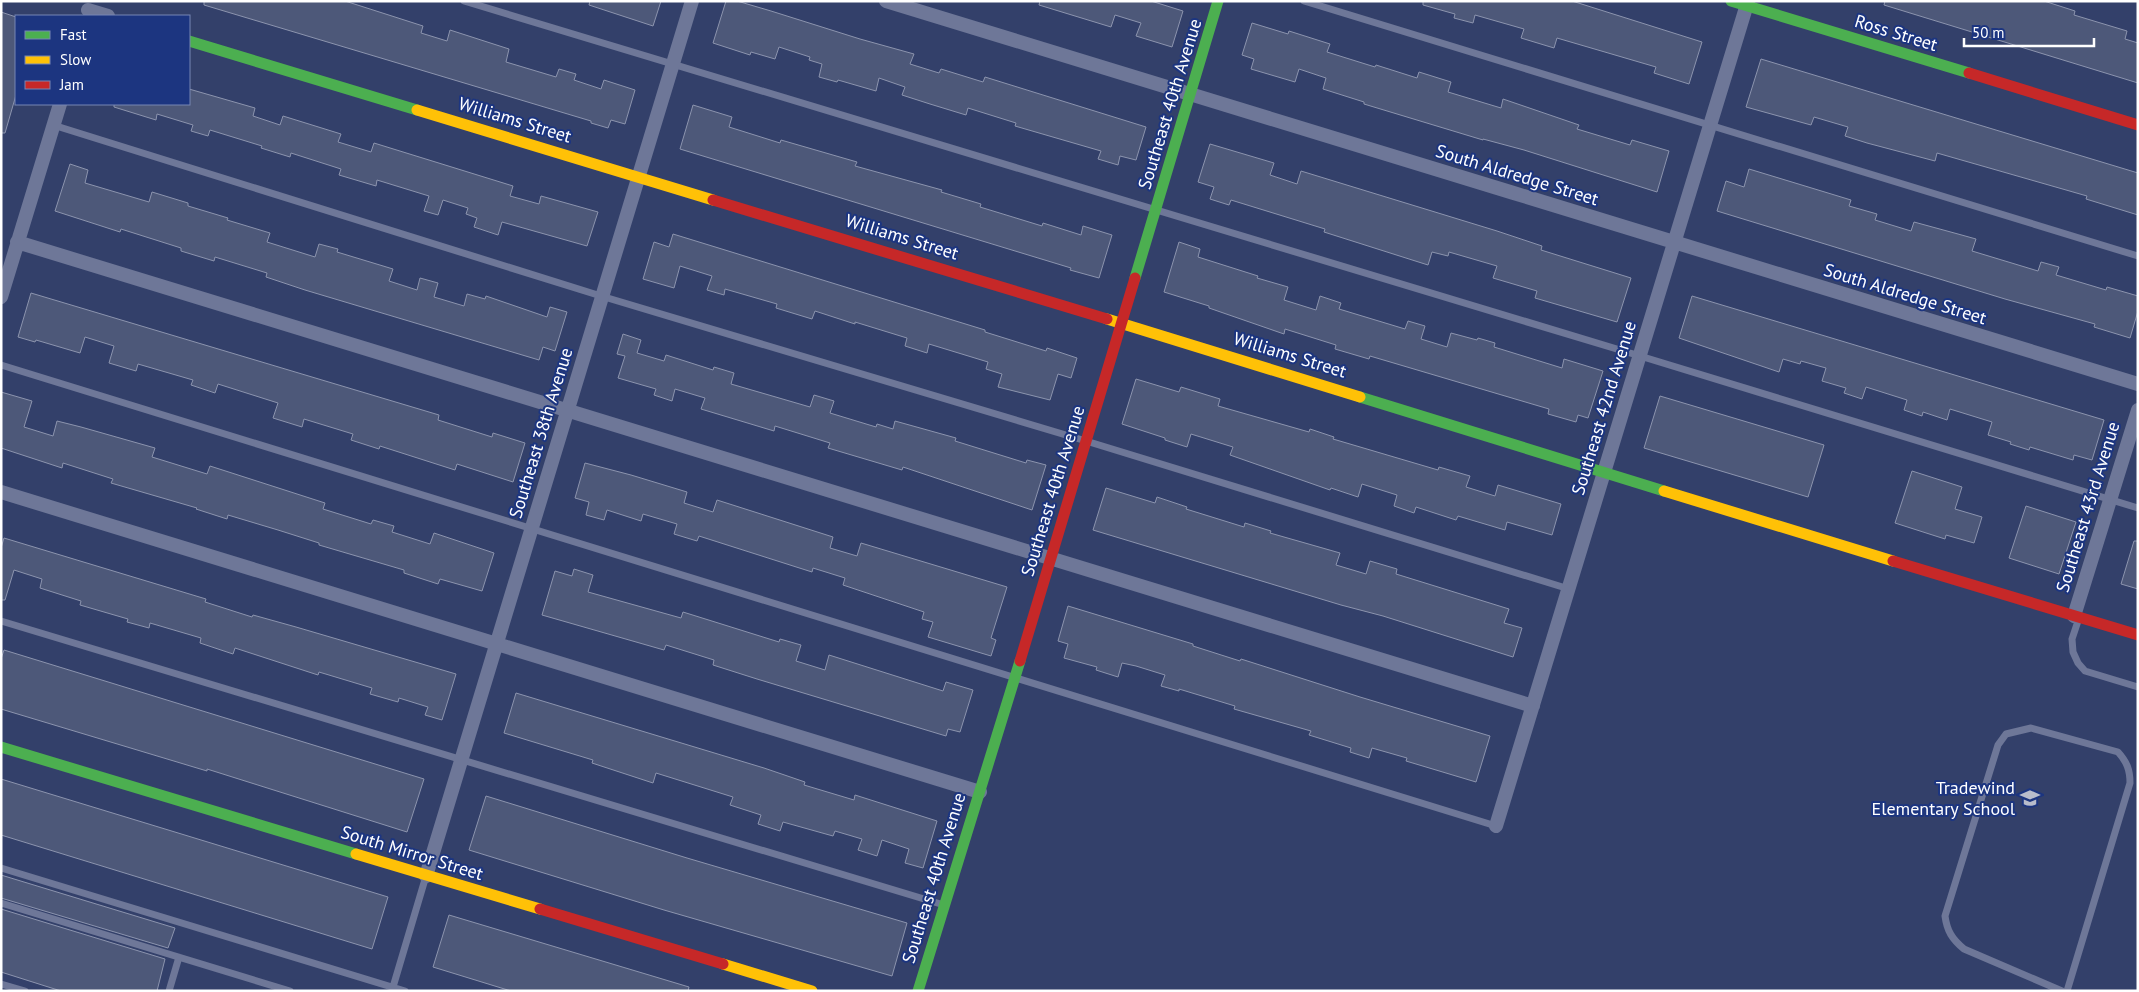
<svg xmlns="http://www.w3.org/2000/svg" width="2139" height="992" viewBox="0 0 2139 992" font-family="'PT Sans',sans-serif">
  <rect width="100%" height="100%" fill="#33406a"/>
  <!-- building -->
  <path fill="#4d5879" stroke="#8c94ae" d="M204 1H345L423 26 421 33 447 41 450 30 509 49 506 62 556 77 559 69 576 74 574 80 601 89 604 80 635 90 625 124 611 120 608 128 591 123V121L204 5Z
    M590 1H661L653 26 589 5Z
    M726 1H737L771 11 860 39 914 54 910 64 939 73 941 69 983 82 985 77 1146 127 1136 160 1120 156 1118 165 1098 159 1101 151 1015 126 1016 123 968 108 966 115 930 104 902 95 905 87 879 78 876 91 838 80 837 82 819 77 822 64 809 60 810 57 779 47 775 59 751 52 750 55 713 43Z
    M1040 1H1151L1183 11 1172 47 1136 36 1141 23 1115 15 1111 27 1039 5Z
    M1423 1H1572L1702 42 1689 84 1654 73 1656 67 1557 38 1554 48 1521 38 1524 29 1475 15 1473 23 1454 18 1455 14 1423 5Z
    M1885 1H2044L2075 11 2074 15 2127 31 2125 39 2138 43V83L1884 5Z
    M1 12 16 17V95L5 133H1Z
    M1252 23 1288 34 1289 31 1330 44 1327 52 1375 67 1376 65 1417 78 1419 72 1451 82 1448 92 1501 108 1503 99 1579 125 1577 129 1630 145 1632 140 1669 151 1657 192 1524 150 1483 139V140L1364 104V102L1323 89 1326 78 1299 69 1295 82 1251 69 1254 59 1242 55Z
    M1761 59 2138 173V215L2086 199 2087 196 1937 153 1935 161 1867 143 1845 136 1848 127 1814 117 1811 125 1746 107Z
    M189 89 255 108 253 116 280 125 283 116 341 134 338 142 371 152 374 143 513 186 510 196 539 204 541 196 598 212 587 246 502 222 498 235 474 227 477 218 466 214 468 208 443 200 438 215 424 211 429 196 377 180 376 186 339 175 341 169 291 153 290 157 261 148 262 146 210 130 208 136 191 131 193 125 157 114 156 120 114 107V104H189Z
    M693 105 732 117 729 127 780 143 781 140 857 162 855 166 942 190 941 192 981 204 980 207 1042 226 1043 223 1081 235 1083 226 1112 235 1099 278 1070 270 1071 268 680 149Z
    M1210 144 1274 163 1270 175 1297 184 1301 171 1497 231 1542 246 1541 250 1631 278 1617 322 1535 298 1537 291 1493 278 1497 266 1449 252 1448 256 1432 252 1428 265 1324 232 1325 229 1231 200 1229 205 1210 199 1214 187 1198 182Z
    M70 164 88 170 85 183 149 202 152 192 188 203V206L228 218 227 220 270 233 267 242 315 257 319 244 338 249 337 252 393 269 389 281 417 290 420 278 438 283 434 297 464 306 467 294 485 299 486 296 547 317 550 307 567 312 555 351 543 347 539 360 305 290 266 277 267 273 215 257 214 261 181 251V248L121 229 120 232 55 211Z
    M1749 169 1851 200 1849 206 1877 214 1875 220 1911 231 1914 222 1958 234 1976 239 1972 251 2038 271 2041 262 2059 267 2056 275 2106 290 2107 287 2138 296V311L2130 338 2094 327 2095 324 2005 299 1717 211 1726 181 1744 187Z
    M673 234 985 330V332L1046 351 1047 348 1077 358 1071 378 1058 374 1050 400 998 387 1002 374 986 369 988 362 929 344 927 353 905 346 907 338 855 322V324L815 311 812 319 776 308 777 304 725 289 724 295 707 290 712 276 680 266 674 288 643 279 654 242 669 247Z
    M1179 242 1200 249 1198 257 1258 276 1257 278 1288 287 1284 300 1316 310 1320 296 1341 303 1339 309 1405 329 1408 321 1425 326 1421 339 1447 347 1451 333 1477 340 1478 338 1495 343 1494 347 1562 368 1564 359 1603 371 1588 418 1578 415 1576 422 1548 414 1549 409 1370 356 1369 359 1335 349 1336 345 1285 329 1284 334 1209 308V306L1164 292Z
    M31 293 439 415 438 420 492 437 493 433 525 443 513 482 457 464 455 470 380 446 379 449 351 440 353 434 304 419 302 427 273 418 278 403 218 384 215 393 191 385 193 380 138 364 136 371 109 363 114 346 85 337 80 353 36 340 35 342 18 337Z
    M1692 296 2104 420 2092 460 2074 455 2073 460 2030 447 2029 450 2010 444 2011 442 1988 435 1992 422 1950 409 1947 420 1923 412 1922 416 1904 410 1907 400 1866 387 1862 399 1844 393 1846 388 1822 381 1826 368 1801 361 1800 364 1783 359 1779 372 1679 338Z
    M623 334 641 340 637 353 664 361 666 355 713 370 714 367 734 373 731 384 810 407 814 395 834 401 830 413 876 427 877 424 893 429 895 421 956 438 955 441 1026 463 1027 460 1046 465 1032 510 903 467 902 470 828 448 830 443 775 426 774 431 701 409 705 398 675 389 672 401 654 395 656 389 618 378 625 356 617 354Z
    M1136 379 1179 392 1181 387 1220 399 1218 406 1309 432 1310 429 1334 437 1333 439 1438 470 1439 467 1470 476 1466 487 1495 496 1498 485 1561 504 1552 535 1507 522 1505 530 1458 516 1456 520 1416 507 1414 513 1394 506 1397 495 1362 484 1358 497 1331 488 1330 490 1230 455 1233 447 1191 434 1187 447 1165 440V438L1122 424Z
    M1 392 32 401 24 427 53 436 57 421 81 427 155 448 152 457 207 474 210 466 325 503 323 509 371 524 373 520 394 526 392 532 430 544 434 533 494 553 482 591 440 579 438 584 404 573V570L319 545V543L278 530 228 515 227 519 196 509 197 508 111 483 113 479 63 463 62 468 1 448Z
    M1660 396 1824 445 1808 497 1644 448Z
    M585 463 631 475 687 492 684 503 713 512 717 500 833 537 830 548 857 556 861 543 1007 587 991 638 996 640 991 656 928 637 933 622 922 619 924 612 843 585 845 578 813 568 812 572 699 536 697 541 674 534 677 524 643 514 641 521 607 510 604 520 586 515 589 502 575 498Z
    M1912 471 1962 487 1955 509 1982 517 1974 543 1946 535 1945 539 1895 523Z
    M1106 488 1155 503 1157 497 1187 507 1186 509 1244 527 1245 523 1271 531 1270 533 1340 553 1336 565 1366 574 1370 561 1397 569 1396 574 1509 609 1504 623 1522 628 1513 657 1383 616 1341 605 1093 530Z
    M2026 506 2076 522 2059 574 2009 558Z
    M4 538 206 599 205 602 252 617 253 615 296 627 456 674 442 720 425 715 428 707 399 698 398 702 370 694 372 688 319 672 318 675 235 648 233 654 200 643 201 638 150 623 149 628 127 622 128 619 80 605 81 601 40 588 42 579 14 570 5 600H1V548Z
    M2134 541H2138V589L2121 584Z
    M574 569 593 575 588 592 681 618 683 612 779 642 780 639 801 645 796 661 825 670 829 655 943 691 946 682 973 690 960 732 948 729 946 736 757 679 713 665 714 660 666 645 664 650 542 615 555 571 572 576Z
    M1068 606 1193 644V646L1240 661 1241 659 1360 697 1490 736 1476 782 1406 761 1407 758 1372 748 1369 758 1350 752 1351 748 1309 735 1311 731 1234 709 1235 706 1179 689V691L1161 686 1165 675 1136 666 1122 663 1118 677 1096 670 1097 667 1064 658 1068 644 1058 641Z
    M4 650 424 779 407 832 207 769V771L1 709V659Z
    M516 693 764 768 805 782 804 785 854 800 855 795 937 821 923 868 905 863 909 849 882 840 877 856 858 850 862 839 835 831 833 836 783 822 780 831 758 824 761 815 730 805 733 797 656 773 653 783 592 763 593 760 504 733Z
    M1 779 388 897 372 949 1 835Z
    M486 796 687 858 907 923 892 976 664 910 469 850Z
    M1 875 175 928 168 948 1 898Z
    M1 909 165 959 157 991H61L1 972Z
    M449 915 689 987 688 991H511L433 967Z"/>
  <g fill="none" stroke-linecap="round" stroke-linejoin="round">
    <!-- lane -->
    <path stroke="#6e7798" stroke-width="7" d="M464 1 1640 356 2138 508
      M1304 1 2138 256
      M53 125 601 296 1086 441 1569 589
      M1 365 1496 826
      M2079 618 2072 639 2073 652 2078 663 2085 671 2138 687
      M1 621 944 905
      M1 868 405 991
      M1 903 290 991
      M1 984 25 991
      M393 987 426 876
      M169 991 179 957
      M2062 991 1964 949C1952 939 1947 931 1945 916L1998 745 2006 734 2031 728 2118 752C2127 762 2130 770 2130 783L2067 991"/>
    <!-- street -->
    <path stroke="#6e7798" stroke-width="14" d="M886 1C1304 127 1720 258 2138 384
      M88 10 108 16
      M17 242 1533 706
      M1 297 60 104
      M1 492 980 792
      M2074 616 2138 410
      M1496 826 1748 1
      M426 876 692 1"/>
    <!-- fast -->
    <path stroke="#4caf50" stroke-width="11" d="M1731 1 1969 73
      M189 41 417 110
      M1135 278 1218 1
      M1360 397 1664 491
      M1 747 356 854
      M918 991 1020 661"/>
    <!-- slow -->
    <path stroke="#ffc107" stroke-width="11" d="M417 110 713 200
      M1107 319 1360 397
      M1664 491 1893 561
      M356 854 540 909
      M723 964 812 991"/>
    <!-- jam -->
    <path stroke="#c62828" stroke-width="11" d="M1969 73 2138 125
      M713 200 1107 319
      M1893 561 2138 635
      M1020 661 1135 278
      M540 909 723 964"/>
  </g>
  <!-- icons -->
  <defs>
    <symbol id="school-bare" viewBox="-9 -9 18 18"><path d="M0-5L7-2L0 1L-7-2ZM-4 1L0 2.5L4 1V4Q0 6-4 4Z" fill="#b8bccb" stroke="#1c3580" stroke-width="2.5" paint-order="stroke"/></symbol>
  </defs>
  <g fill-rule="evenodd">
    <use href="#school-bare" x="2016" y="784" width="28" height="28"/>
  </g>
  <g text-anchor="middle" stroke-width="4" stroke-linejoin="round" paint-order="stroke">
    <!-- street labels -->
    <g font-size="18" fill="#fff" stroke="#1c3580">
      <text transform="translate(1896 33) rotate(17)" y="6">Ross Street</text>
      <text transform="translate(1170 104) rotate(-73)" y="6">Southeast 40th Avenue</text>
      <text transform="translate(515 120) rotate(17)" y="6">Williams Street</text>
      <text transform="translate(1517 175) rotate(17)" y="6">South Aldredge Street</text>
      <text transform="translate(902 237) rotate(17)" y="6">Williams Street</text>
      <text transform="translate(1905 294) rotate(17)" y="6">South Aldredge Street</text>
      <text transform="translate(1290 355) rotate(17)" y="6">Williams Street</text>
      <text transform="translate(1604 408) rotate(-73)" y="6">Southeast 42nd Avenue</text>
      <text transform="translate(541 433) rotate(-73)" y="6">Southeast 38th Avenue</text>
      <text transform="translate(1053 491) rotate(-73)" y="6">Southeast 40th Avenue</text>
      <text transform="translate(2088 507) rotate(-73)" y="6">Southeast 43rd Avenue</text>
      <text transform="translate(412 853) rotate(17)" y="6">South Mirror Street</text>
      <text transform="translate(934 878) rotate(-73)" y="6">Southeast 40th Avenue</text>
    </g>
    <!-- poi labels -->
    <g font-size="18" fill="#fff" stroke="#1c3580" text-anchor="end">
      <text x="2015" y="794">Tradewind<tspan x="2015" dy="21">Elementary School</tspan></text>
    </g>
  </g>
  <!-- border -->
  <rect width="2139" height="992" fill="none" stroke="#ffffff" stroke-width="5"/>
  <!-- legend -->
  <rect x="15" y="15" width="175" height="90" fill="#1c3580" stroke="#7786b3"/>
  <rect x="25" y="31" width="25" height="8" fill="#4caf50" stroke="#7786b3"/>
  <text x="60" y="40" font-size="15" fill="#ffffff">Fast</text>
  <rect x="25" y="56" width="25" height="8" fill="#ffc107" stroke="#7786b3"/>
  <text x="60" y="65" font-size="15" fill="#ffffff">Slow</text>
  <rect x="25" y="81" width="25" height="8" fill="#c62828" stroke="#7786b3"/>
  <text x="60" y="90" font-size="15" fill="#ffffff">Jam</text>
  <!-- scale -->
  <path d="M1964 38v8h130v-8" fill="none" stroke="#ffffff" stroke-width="2.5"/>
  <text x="1972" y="38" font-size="15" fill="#ffffff" stroke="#1c3580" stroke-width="4" paint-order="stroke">50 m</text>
</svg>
